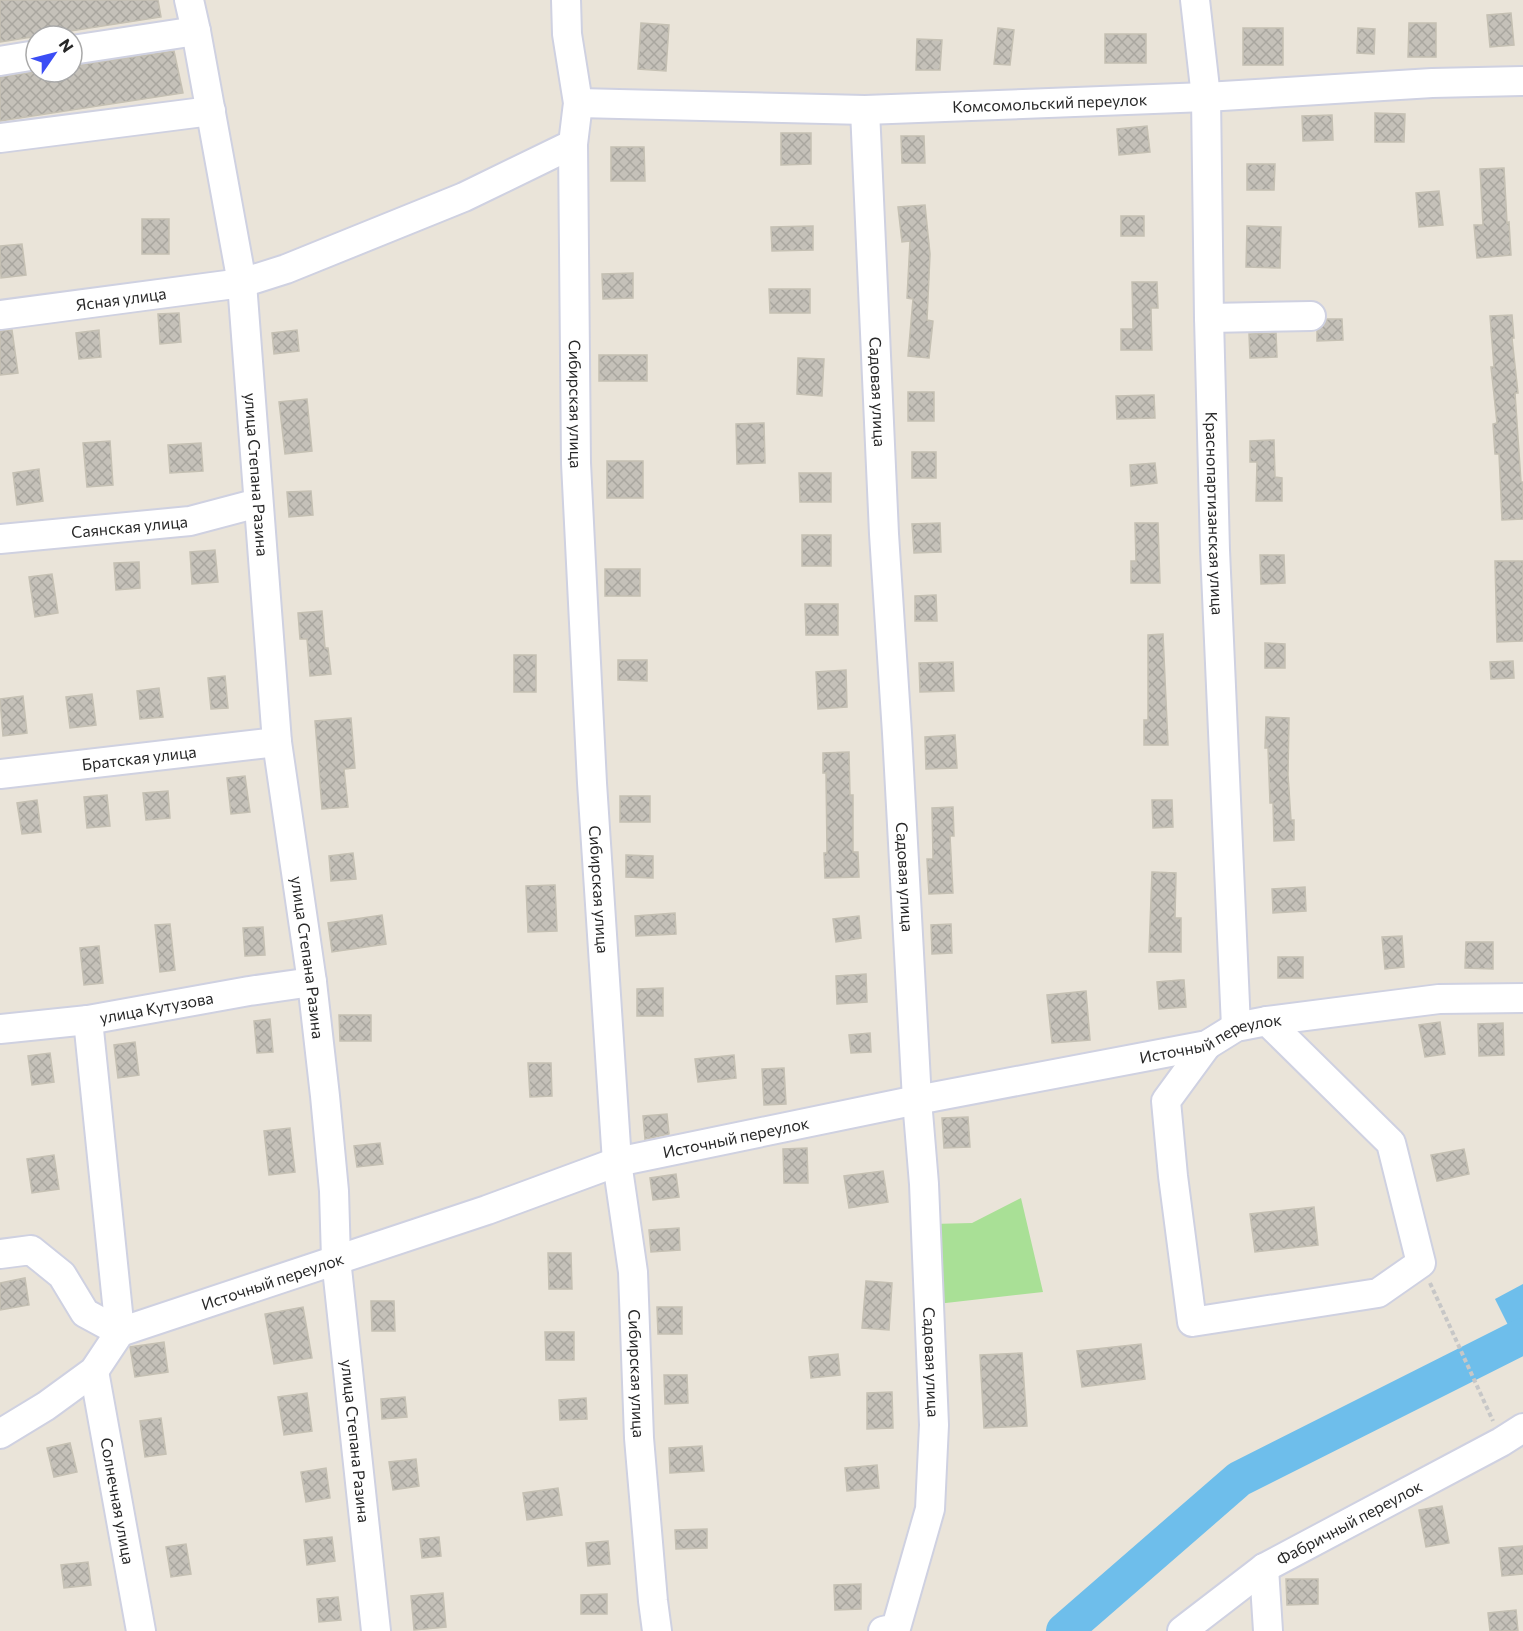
<svg xmlns="http://www.w3.org/2000/svg" width="1523" height="1631" viewBox="0 0 1523 1631" font-family="Commissioner,sans-serif">
  <defs>
    <pattern id="building-cross-hatch" width="8" height="8" patternUnits="userSpaceOnUse" patternTransform="scale(1.5)"><rect width="8" height="8" fill="#c5c1b9"/><path d="M0 0l8 8M0 8l8-8" fill="none" stroke="#a9a69f"/></pattern>
  </defs>
  <rect width="100%" height="100%" fill="#eae4d9"/>
  <!-- park -->
  <path fill="#a9e096" d="M1021 1198 1043 1292 937 1304 932 1224 972 1223Z"/>
  <!-- water -->
  <path fill="#6ebeeb" d="M1523 1284V1355L1495 1299Z"/>
  <g fill="none" stroke-linecap="round" stroke-linejoin="round">
    <!-- river -->
    <path stroke="#6ebeeb" stroke-width="36" d="M1064 1631 1239 1479 1523 1336"/>
  </g>
  <!-- building -->
  <path fill="url(#building-cross-hatch)" stroke="#c5c0b3" stroke-width="1.5" d="M0 0H158L161 17 0 42Z
    M1511 13 1514 45 1490 47 1487 15Z
    M641 23 669 25 666 71 638 69Z
    M1409 23H1436V57H1408Z
    M998 28 1014 30 1010 65 994 64Z
    M1243 28H1283V65H1243Z
    M1358 28 1375 29 1374 54 1357 53Z
    M1105 34H1146V63H1105Z
    M917 39 942 40 940 70H916Z
    M174 51 183 93 0 121V77L34 72H72V66Z
    M1375 113 1405 114 1404 142H1375Z
    M1332 115 1333 140 1303 141 1302 116Z
    M1147 126 1150 152 1119 155 1117 129Z
    M781 133H811V164L781 165Z
    M901 136H924L925 163H902Z
    M611 147H644L645 181H611Z
    M1247 164H1275L1274 190H1247Z
    M1504 168 1507 223 1509 222 1511 255 1477 258 1474 225H1483L1480 169Z
    M1439 191 1443 225 1419 227 1416 193Z
    M925 205 930 254 927 320 933 321 929 358 908 356 913 299 907 298 910 241 902 242 898 207Z
    M1121 216H1144V236H1121Z
    M142 219H169V254H142Z
    M813 226V250L772 251 771 227Z
    M1247 226 1281 227 1280 268 1246 267Z
    M22 244 26 275 1 278 0 246Z
    M633 273V298L603 299 602 274Z
    M1132 282H1157L1158 308H1151L1152 350H1121V329H1133Z
    M769 289H810V313H770Z
    M179 313 181 342 160 344 158 314Z
    M1512 315 1514 338H1512L1518 393H1515L1521 482H1523V519L1502 520 1499 454H1495L1493 424 1497 423 1491 367H1494L1490 316Z
    M1327 319H1342L1343 340 1317 341V331L1325 324Z
    M12 330 18 373 0 375V331Z
    M99 330 101 357 79 359 76 333Z
    M297 330 299 351 274 354 272 333Z
    M1276 333 1277 357 1250 358 1249 334Z
    M599 355H647V381H599Z
    M798 358 824 359 822 396 797 394Z
    M908 392H934V421H908Z
    M1154 395 1155 418 1117 419 1116 396Z
    M307 399 312 451 285 454 279 402Z
    M764 423 765 463 737 464 736 424Z
    M1274 440 1275 477 1282 478V501H1256L1257 462H1250V441Z
    M110 441 113 485 87 487 83 443Z
    M201 443 203 471 170 473 168 445Z
    M912 452H936V478H912Z
    M607 461H643V498H607Z
    M1155 463 1157 483 1131 486 1130 465Z
    M39 469 43 501 17 505 13 473Z
    M799 473H831V502H800Z
    M311 491 313 515 289 517 287 492Z
    M940 523 941 552 914 553 912 524Z
    M1135 523H1158L1160 583H1131V561H1136Z
    M802 535H831V566H802Z
    M215 550 218 582 192 584 190 552Z
    M1260 555H1284L1285 583 1261 584Z
    M1495 561H1523V641L1497 642Z
    M139 562 140 588 116 590 114 563Z
    M605 569H640V596H605Z
    M52 574 58 613 35 617 29 577Z
    M936 595 937 621H915V596Z
    M805 604H838V635H806Z
    M322 611 325 648H328L331 674 310 676 307 639H300L298 613Z
    M1163 634 1168 745H1144V720H1148V635Z
    M1265 643 1285 644V668H1265Z
    M514 655H536V692H514Z
    M618 660H647V681L618 680Z
    M1513 661 1514 678 1491 679 1490 662Z
    M953 662 954 691 920 692 919 663Z
    M846 670 847 707 818 709 816 672Z
    M225 676 228 708 211 709 208 678Z
    M159 688 163 717 140 719 137 691Z
    M92 694 96 725 70 728 66 697Z
    M23 696 27 733 3 736 0 699Z
    M1266 717 1289 718 1288 775 1291 820H1294V840L1274 841 1273 803H1270L1268 748H1265Z
    M351 718 355 768 344 769 348 807 322 809 315 721Z
    M955 735 957 768 926 769 925 737Z
    M849 752 850 795H853V852H858L859 877 825 878 824 853H827L826 773H823V753Z
    M245 776 250 812 231 814 227 778Z
    M168 791 170 818 146 820 143 793Z
    M107 795 110 826 87 828 84 797Z
    M620 796H650V822H620Z
    M37 800 41 832 22 834 17 803Z
    M1152 800H1172L1173 827 1153 828Z
    M953 807 954 836H950L953 893 929 894 927 859H933L932 808Z
    M353 853 356 879 331 881 329 856Z
    M626 855 653 856V878L626 877Z
    M1152 872 1176 873 1175 918H1181V952H1149Z
    M555 885 557 931 528 932 526 886Z
    M1305 887 1306 911 1273 913 1272 889Z
    M675 913 676 934 636 936 635 916Z
    M382 915 386 944 332 952 328 923Z
    M859 916 861 938 836 942 833 919Z
    M170 924 175 970 160 972 155 925Z
    M951 924 952 953 932 954 931 925Z
    M263 927 265 955 245 956 243 928Z
    M1402 936 1404 967 1385 969 1382 937Z
    M1466 942H1493V969L1465 968Z
    M99 946 103 983 84 985 80 948Z
    M1278 957H1303V978H1278Z
    M866 974 867 1002 837 1004 836 976Z
    M1180 980H1184L1186 1007 1159 1009 1157 982Z
    M663 988V1016H637V989Z
    M1086 991 1090 1040 1052 1043 1047 995Z
    M339 1015H371V1041H340Z
    M270 1019 273 1052 257 1053 254 1021Z
    M1440 1022 1445 1054 1425 1057 1419 1025Z
    M1503 1023 1504 1055 1479 1056 1478 1024Z
    M870 1033 871 1052 851 1053 849 1035Z
    M135 1042 139 1075 118 1078 114 1045Z
    M50 1053 54 1082 32 1085 28 1056Z
    M734 1055 736 1078 698 1082 695 1059Z
    M528 1063H551L552 1096 530 1097Z
    M784 1068 786 1104 764 1105 762 1069Z
    M667 1114 669 1134 645 1139 643 1116Z
    M968 1117 970 1147 944 1148 942 1118Z
    M290 1128 295 1172 269 1175 264 1131Z
    M380 1143 383 1164 357 1167 354 1146Z
    M807 1148 808 1183H784L783 1149Z
    M1464 1149 1469 1174 1437 1181 1431 1155Z
    M54 1155 59 1189 32 1193 27 1159Z
    M883 1171 888 1202 849 1208 844 1176Z
    M676 1174 679 1197 653 1200 650 1178Z
    M1314 1207 1318 1245 1255 1252 1250 1214Z
    M679 1228 680 1250 651 1252 649 1230Z
    M548 1253H571L572 1289H549Z
    M25 1278 29 1305 0 1310V1283Z
    M866 1281 892 1283 889 1330 862 1328Z
    M371 1301H394L395 1331H372Z
    M303 1307 312 1358 274 1364 265 1314Z
    M657 1307H682V1334H658Z
    M545 1332H574V1360H546Z
    M164 1342 168 1372 135 1377 130 1347Z
    M1141 1344 1145 1379 1082 1387 1077 1351Z
    M1022 1353 1027 1426 984 1428 980 1355Z
    M838 1354 840 1375 811 1378 809 1357Z
    M664 1375H687L688 1403 665 1404Z
    M892 1392 893 1428 867 1429V1393Z
    M307 1393 312 1431 284 1435 278 1397Z
    M405 1397 407 1417 382 1419 381 1399Z
    M586 1398 587 1419 560 1420 559 1400Z
    M161 1418 166 1454 145 1457 140 1421Z
    M70 1443 77 1472 54 1477 47 1448Z
    M702 1446 704 1471 670 1473 669 1448Z
    M416 1459 419 1486 393 1490 389 1462Z
    M877 1465 879 1488 847 1491 845 1468Z
    M326 1468 330 1498 306 1502 301 1472Z
    M558 1488 562 1515 527 1520 523 1493Z
    M1442 1506 1449 1543 1426 1547 1419 1510Z
    M707 1529V1548L676 1549 675 1530Z
    M332 1537 335 1561 307 1565 304 1540Z
    M439 1537 441 1556 422 1558 420 1539Z
    M608 1541 610 1564 588 1566 586 1543Z
    M186 1544 191 1574 171 1577 166 1547Z
    M1523 1546V1574L1502 1576 1499 1548Z
    M88 1562 91 1585 64 1588 61 1565Z
    M1286 1579H1318V1604L1287 1605Z
    M861 1584V1609L835 1610 834 1585Z
    M443 1593 446 1627 414 1630 411 1596Z
    M607 1594V1614H581V1595Z
    M338 1597 341 1620 319 1622 317 1599Z
    M1516 1610 1518 1631H1490L1488 1613Z"/>
  <g fill="none" stroke-linecap="round" stroke-linejoin="round">
    <defs>
      <g id="minor">
        <path id="s1" d="M189 0 196 31 242 283 277 742 312 982 325 1096 334 1191 336 1259 376 1631"/>
        <path id="s2" d="M1195 0 1206 97 1209 318 1215 550 1236 1027"/>
        <path d="M72 50 196 31"/>
        <path d="M0 61 36 55"/>
        <path id="s3" d="M578 103 865 110 1206 97 1432 83 1523 81"/>
        <path id="s4" d="M865 110 884 534 897 733 917 1100 924 1184 934 1425 930 1509 896 1628 883 1631"/>
        <path d="M0 138 211 111"/>
        <path id="s5" d="M573 144 576 463 592 783 617 1162 633 1272 639 1438 653 1601 657 1631"/>
        <path id="s6" d="M0 315 242 283 286 269 464 197 573 144 578 103 567 34 566 0"/>
        <path d="M1209 318 1311 316"/>
        <path id="s7" d="M0 539 190 521 258 503"/>
        <path id="s8" d="M0 774 277 742"/>
        <path d="M88 1020 120 1332"/>
        <path id="s9" d="M0 1029 88 1020 249 991 312 982"/>
        <path d="M1207 1045 1166 1101 1173 1176 1192 1322 1378 1293 1421 1263 1391 1143 1267 1021"/>
        <path id="s10" d="M0 1254 31 1250 62 1275 85 1313 120 1332 487 1210 617 1162 917 1100 1207 1045 1236 1027 1267 1021 1439 999 1523 998"/>
        <path id="s11" d="M94 1371 141 1631"/>
        <path d="M0 1434 46 1406 94 1371 120 1332"/>
        <path d="M1264 1568 1268 1631"/>
        <path id="s12" d="M1182 1631 1264 1568 1501 1442 1523 1428"/>
      </g>
    </defs>
    <!-- minor casing -->
    <use href="#minor" stroke="#cfd1e1" stroke-width="32"/>
    <!-- path -->
    <path stroke="#c7c7c7" stroke-width="4" stroke-dasharray="4.5 3" stroke-linecap="butt" d="M1430 1283 1493 1421"/>
    <!-- minor -->
    <use href="#minor" stroke="#fff" stroke-width="28"/>
  </g>
  <g text-anchor="middle" stroke-width="4.5" stroke-linejoin="round" paint-order="stroke">
    <!-- street labels -->
    <g font-size="16" fill="#282828" stroke="#fff">
      <text dy="6" stroke="none"><textPath href="#s3" startOffset="472">Комсомольский переулок</textPath></text>
      <text dy="6" stroke="none"><textPath href="#s6" startOffset="122">Ясная улица</textPath></text>
      <text dy="6" stroke="none"><textPath href="#s4" startOffset="282">Садовая улица</textPath></text>
      <text dy="6" stroke="none"><textPath href="#s5" startOffset="260">Сибирская улица</textPath></text>
      <text dy="6" stroke="none"><textPath href="#s1" startOffset="480">улица Степана Разина</textPath></text>
      <text dy="6" stroke="none"><textPath href="#s2" startOffset="514">Краснопартизанская улица</textPath></text>
      <text dy="6" stroke="none"><textPath href="#s7" startOffset="130">Саянская улица</textPath></text>
      <text dy="6" stroke="none"><textPath href="#s8" startOffset="140">Братская улица</textPath></text>
      <text dy="6" stroke="none"><textPath href="#s4" startOffset="768">Садовая улица</textPath></text>
      <text dy="6" stroke="none"><textPath href="#s5" startOffset="746">Сибирская улица</textPath></text>
      <text dy="6" stroke="none"><textPath href="#s1" startOffset="966">улица Степана Разина</textPath></text>
      <text dy="6" stroke="none"><textPath href="#s9" startOffset="158">улица Кутузова</textPath></text>
      <text dy="6" stroke="none"><textPath href="#s10" startOffset="1288">Источный переулок</textPath></text>
      <text dy="6" stroke="none"><textPath href="#s10" startOffset="802">Источный переулок</textPath></text>
      <text dy="6" stroke="none"><textPath href="#s10" startOffset="316">Источный переулок</textPath></text>
      <text dy="6" stroke="none"><textPath href="#s4" startOffset="1254">Садовая улица</textPath></text>
      <text dy="6" stroke="none"><textPath href="#s5" startOffset="1232">Сибирская улица</textPath></text>
      <text dy="6" stroke="none"><textPath href="#s1" startOffset="1452">улица Степана Разина</textPath></text>
      <text dy="6" stroke="none"><textPath href="#s11" startOffset="132">Солнечная улица</textPath></text>
      <text dy="6" stroke="none"><textPath href="#s12" startOffset="200">Фабричный переулок</textPath></text>
    </g>
  </g>
  <!-- north arrow -->
  <g transform="translate(54 54) rotate(55)"><circle r="28" fill="#ffffff" stroke="#a9a9a9" stroke-width="1.5"/>
  <path d="M0-4.5L10 22L0 15L-10 22Z" fill="#3b4df5"/>
  <text y="-9" font-size="16" font-weight="bold" text-anchor="middle" fill="#282828">N</text>
  </g>
</svg>
